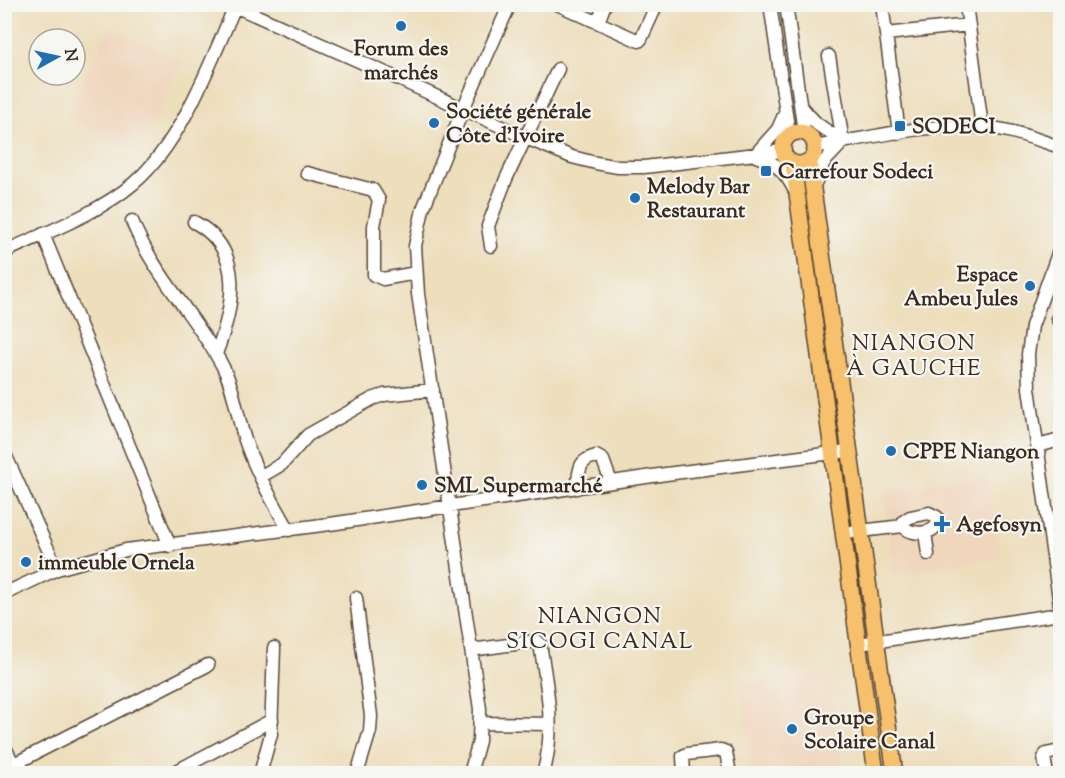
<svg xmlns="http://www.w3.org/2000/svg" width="1065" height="778" viewBox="0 0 1065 778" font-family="'Sorts Mill Goudy',serif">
  <rect width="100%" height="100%" fill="#f6f6f2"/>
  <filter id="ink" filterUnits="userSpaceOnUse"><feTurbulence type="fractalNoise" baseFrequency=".0167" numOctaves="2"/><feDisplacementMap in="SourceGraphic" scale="12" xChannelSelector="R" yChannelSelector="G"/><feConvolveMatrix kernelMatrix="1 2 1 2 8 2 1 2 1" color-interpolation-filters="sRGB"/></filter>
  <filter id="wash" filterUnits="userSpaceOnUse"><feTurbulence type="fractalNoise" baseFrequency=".008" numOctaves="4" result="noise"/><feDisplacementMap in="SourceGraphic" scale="24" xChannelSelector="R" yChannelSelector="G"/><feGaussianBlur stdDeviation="1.35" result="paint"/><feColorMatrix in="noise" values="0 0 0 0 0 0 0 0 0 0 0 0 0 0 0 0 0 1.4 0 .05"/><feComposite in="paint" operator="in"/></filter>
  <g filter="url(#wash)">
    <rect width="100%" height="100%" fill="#eddebc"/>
    <!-- built -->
    <path fill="#efd6bc" d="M109 26 182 62 139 152 66 117Z
      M989 475 1001 558 894 573 883 490Z
      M828 672 843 773H753L740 684Z"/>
  </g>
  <g filter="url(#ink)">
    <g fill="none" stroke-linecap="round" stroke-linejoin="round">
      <defs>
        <path id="minor" d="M230 4 379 70 526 138 572 157 596 163 618 167H644L782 151
          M557 4 639 41 641 39 657 4
          M770 4 789 134
          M786 4 804 132
          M882 4 899 133
          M966 4 982 127
          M598 22 605 4
          M886 34 969 25
          M829 56 843 142
          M801 107 817 124 843 142
          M815 147C869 138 926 123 980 127 1008 128 1035 139 1060 147
          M755 155 778 129 785 113
          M756 156C776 162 786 173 795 191
          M307 173 373 190 379 200 374 226V275L383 279 416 273
          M813 188 824 162 842 143
          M132 221C153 274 195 315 222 365 235 389 237 418 246 443 257 474 273 502 289 530
          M194 222C247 250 233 309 216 354
          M43 234 170 546
          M491 246 488 226 506 179 558 69
          M1060 248 1032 326 1028 354 1029 388 1060 606
          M4 252C47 232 99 213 134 183 182 142 211 61 236 4
          M1057 319 1060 320
          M1038 446 1060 440
          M4 452 57 569
          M260 477 282 464 308 435 372 399 384 395 433 390
          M577 488C580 470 577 461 596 456L603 460 611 482
          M929 513 937 517C942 535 911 537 903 526L904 521 910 517Z
          M925 532 928 554
          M844 533 903 526
          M4 594 57 569 126 550 330 524 666 474 848 451
          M356 598 371 716 370 731 357 774
          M859 644 1060 614
          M471 650 537 641 540 644C547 686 556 731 543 774
          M481 723 549 724
          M4 745 18 774
          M14 764 208 665
          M171 774 272 720
          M260 774 271 734 274 648
          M470 774 479 741 480 709 418 294 415 246 423 209 463 109 510 4
          M684 774 683 756 687 754 721 750 726 752 730 774
          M1047 774 1044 758 1046 754 1060 751"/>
        <path id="major" d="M783 148a16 16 0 1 1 32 0a16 16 0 1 1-32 0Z
          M809 161 895 774
          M793 164 876 774"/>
      </defs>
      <!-- minor casing -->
      <use href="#minor" stroke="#564536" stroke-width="15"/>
      <!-- major casing -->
      <use href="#major" stroke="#564536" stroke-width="18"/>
      <!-- minor -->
      <use href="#minor" stroke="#fff" stroke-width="12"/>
      <!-- major -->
      <use href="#major" stroke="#f7c06c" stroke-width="15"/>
    </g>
  </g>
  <!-- markers -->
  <g fill="#1f6fb2" stroke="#f6f6f2" stroke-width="2">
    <circle cx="401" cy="26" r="6"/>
    <circle cx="434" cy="123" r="6"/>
    <rect x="894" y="120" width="12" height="12" rx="3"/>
    <rect x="760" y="165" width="12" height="12" rx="3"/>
    <circle cx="635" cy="198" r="6"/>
    <circle cx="1030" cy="286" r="6"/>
    <circle cx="891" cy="451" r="6"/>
    <circle cx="422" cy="485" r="6"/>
    <path d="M939 515h6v6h6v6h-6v6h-6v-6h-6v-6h6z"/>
    <circle cx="26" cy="562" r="6"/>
    <circle cx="792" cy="729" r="6"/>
  </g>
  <g text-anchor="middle" stroke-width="4.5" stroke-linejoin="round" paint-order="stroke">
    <!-- poi labels -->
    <g font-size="21" font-weight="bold" fill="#3b2a1e" stroke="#f6f6f2" text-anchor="start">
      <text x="401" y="55" text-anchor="middle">Forum des<tspan x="401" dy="24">marchés</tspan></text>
      <text x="446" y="118">Société générale<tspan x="446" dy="24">Côte d’Ivoire</tspan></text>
      <text x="912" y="133">SODECI</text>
      <text x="778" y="178">Carrefour Sodeci</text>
      <text x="647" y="193">Melody Bar<tspan x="647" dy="24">Restaurant</tspan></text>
      <text x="1018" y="281" text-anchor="end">Espace<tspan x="1018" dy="24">Ambeu Jules</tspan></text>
      <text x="903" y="458">CPPE Niangon</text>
      <text x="434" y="492">SML Supermarché</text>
      <text x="956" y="531">Agefosyn</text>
      <text x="38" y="569">immeuble Ornela</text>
      <text x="804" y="724">Groupe<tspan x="804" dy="24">Scolaire Canal</tspan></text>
    </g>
    <!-- neighbourhood labels -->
    <g font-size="22" letter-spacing="1.5" fill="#3b2a1e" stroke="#f6f6f2">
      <text x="914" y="350">NIANGON<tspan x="914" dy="25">À GAUCHE</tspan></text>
      <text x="600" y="623">NIANGON<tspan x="600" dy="25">SICOGI CANAL</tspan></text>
    </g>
  </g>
  <!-- margin -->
  <rect width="1065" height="778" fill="none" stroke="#f6f6f2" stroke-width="24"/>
  <!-- north arrow -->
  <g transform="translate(57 57) rotate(82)"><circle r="28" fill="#f6f6f2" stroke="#aba49d" stroke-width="1.5"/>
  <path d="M0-4.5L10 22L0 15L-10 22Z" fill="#1f6fb2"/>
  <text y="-9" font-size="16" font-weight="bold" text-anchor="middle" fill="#3b2a1e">N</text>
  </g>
</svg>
